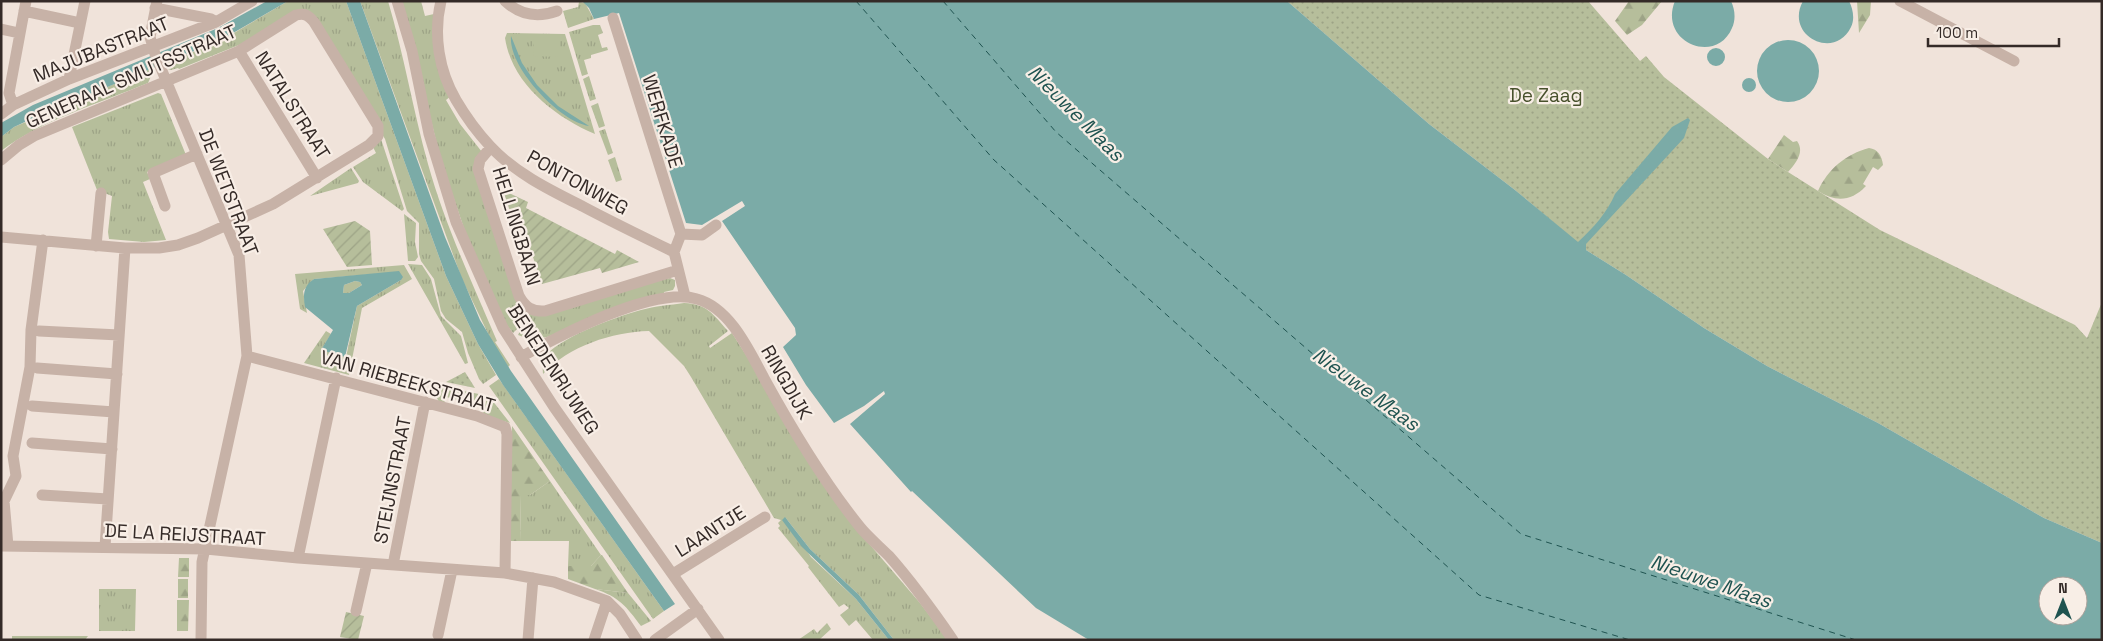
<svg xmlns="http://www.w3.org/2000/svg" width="2103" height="641" viewBox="0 0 2103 641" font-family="'Space Grotesk',sans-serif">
  <defs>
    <pattern id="grass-tufts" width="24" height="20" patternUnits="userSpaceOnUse" patternTransform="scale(1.25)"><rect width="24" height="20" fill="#b6be9b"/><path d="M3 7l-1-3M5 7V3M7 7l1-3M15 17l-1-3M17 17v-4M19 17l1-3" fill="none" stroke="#9da386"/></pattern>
    <pattern id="forest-firs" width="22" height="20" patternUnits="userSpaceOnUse" patternTransform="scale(1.25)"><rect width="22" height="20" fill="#b6be9b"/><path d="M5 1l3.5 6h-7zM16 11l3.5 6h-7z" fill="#9da386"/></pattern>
    <pattern id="park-dots" width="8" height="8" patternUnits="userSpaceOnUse" patternTransform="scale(1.25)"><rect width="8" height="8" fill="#b6be9b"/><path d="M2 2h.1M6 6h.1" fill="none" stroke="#9da386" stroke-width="1.8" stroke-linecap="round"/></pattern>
    <pattern id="garden-furrows" width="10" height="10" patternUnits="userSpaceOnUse" patternTransform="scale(1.25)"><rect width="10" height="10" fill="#b6be9b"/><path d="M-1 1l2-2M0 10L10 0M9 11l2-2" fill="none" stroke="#9da386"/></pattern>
  </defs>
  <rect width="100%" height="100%" fill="#f0e3da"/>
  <!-- grass -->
  <path fill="url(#grass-tufts)" d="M288 1H346L446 276 478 344 496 375 483 384 479 379 468 353 462 332 446 319 441 311 434 279 421 261 419 254V223L407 211 385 139 307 11 239 45 179 69 178 68 171 70 168 69 166 63 222 40Z
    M360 1H388C404 55 413 110 428 164 445 225 472 282 497 341L495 342 510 365 508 367 492 342 462 279Z
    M402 1H421L425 16 434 14 451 96 446 100 460 124 482 152 478 158 527 310 518 328 513 333 506 324 468 240 441 161Z
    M579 2 585 3 594 19 568 28 563 11 578 7Z
    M593 25H600L603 33 598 35 602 48 607 47 608 50 591 55V58L584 60 588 74 582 76 569 32Z
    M507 33 565 34 595 134C555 117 512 84 505 38Z
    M149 69 152 74 148 83C102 102 40 121 1 151V137L14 127Z
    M589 76 596 99 590 101 583 79Z
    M158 93 161 94 186 155 147 172 150 179 143 182 166 240 144 242 109 239 108 232 112 196 97 190 72 127Z
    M598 103 605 126 599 128 591 106Z
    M605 129 613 153 608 155 599 131Z
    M381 139 404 209 402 211 363 182 353 167 376 153 373 147Z
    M615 157 622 180 616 182 608 160Z
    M351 168 359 181 358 183 310 196Z
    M404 214 416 223 415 242 418 257 415 261H408Z
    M408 264 422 265 431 279 441 316 461 336 468 363 465 364Z
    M404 265 412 279 362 308 349 375 304 363 326 331 331 334 321 350 346 357 357 306 401 280 399 272 314 279 303 291 307 313 300 309 295 274Z
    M670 278 675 280V286L673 290 664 292V295L547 337 532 340 518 335 530 312Z
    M355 281 360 282 362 285 349 293H343L344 285Z
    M684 303C707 304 713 314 728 331L709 346 710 348 732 333 859 532 920 603 948 640H894L859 595 810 549 785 517 811 557 856 599 889 640H873L856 620 849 626 840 615 849 608 844 604 839 607 808 567 809 566 778 528 780 526 778 523 781 520 774 518 691 377 684 366 649 331C612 332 569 346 543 374L542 359C558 338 615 317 641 310 655 306 670 305 684 303Z
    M499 379 664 611 653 619 489 386Z
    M550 481 601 555 591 566H568L569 541H520L521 495H530Z
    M99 589H136L135 631H99Z
    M595 589 628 593 651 621 641 626C626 606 619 597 595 589Z
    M827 623 831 629 819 640H798L814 629 817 633Z"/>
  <!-- forest -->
  <path fill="url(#forest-firs)" d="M1629 1H1662L1642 25 1627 35 1615 21Z
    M1857 1H1871L1870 15 1859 33Z
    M1784 135 1793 142 1797 141C1805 152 1796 163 1788 172L1768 159Z
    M1869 148C1878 149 1882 156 1883 165L1878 170 1873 167 1863 184 1866 186C1851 202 1835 202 1818 191 1828 169 1846 154 1869 148Z
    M438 386 479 394 476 404 446 397 444 403 439 402 436 396Z
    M488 395 510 423 482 415Z
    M512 426 550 481 530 495H521L520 541H510Z
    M601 555H602L628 593 595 589 568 579V566H591Z
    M179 558H189V577H178Z
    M178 579H188V598H178Z
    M177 600H189L188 631H177Z
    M12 636H88L85 640H12Z"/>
  <!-- park -->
  <path fill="url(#park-dots)" d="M1287 1H1588L1640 61 1646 56 1664 77 1768 159 1788 172 1880 230 2075 325 2087 338 2102 302V543L2044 518 1878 423 1767 366 1704 328 1626 275 1586 250 1515 190 1429 124Z
    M465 372 475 388 446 382Z"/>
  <!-- garden -->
  <path fill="url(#garden-furrows)" d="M503 190 528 202 526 208 615 254 617 250 639 262 602 273 600 268 542 284 523 227 516 229Z
    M355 221 370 231 372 265 347 267 323 229Z
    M346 612 364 616 358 640 340 637Z"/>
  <!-- pitch -->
  <path fill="#b6be9b" d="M534 38H560V57L533 56Z"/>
  <!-- water -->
  <path fill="#7baba7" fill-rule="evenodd" d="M267 1H288L221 40 42 114 14 127 1 137V123L33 105 218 28Z
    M346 1H360L445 237 480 320 511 371 675 604 664 611 503 385 478 344 446 276Z
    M582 1H1287L1429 124 1515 190 1578 242C1593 228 1607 213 1615 194L1672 127 1688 118 1690 120 1684 138 1586 244V250L1626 275 1704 328 1767 366 1878 423 2044 518 2102 543V640H1089L1036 608 912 491 911 492 850 424 885 394 884 391 864 406 834 423 806 385 783 347 796 335 795 328 722 221 745 206 742 201 702 225 686 223 619 13 594 19 589 8ZM2048 586H2078V616H2048Z
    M1675 1H1731C1735 10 1736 19 1732 28 1716 66 1658 42 1675 1Z
    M1803 1H1849C1853 9 1855 19 1851 27 1835 61 1784 36 1803 1Z
    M511 36 522 63 537 85 558 106 589 126C559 121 508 67 511 36Z
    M1757 71a31 31 0 1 1 62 0a31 31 0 1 1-62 0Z
    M1707 57a9 9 0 1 1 18 0a9 9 0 1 1-18 0Z
    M1742 85a7 7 0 1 1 14 0a7 7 0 1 1-14 0Z
    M399 271 403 277 401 280 357 306 345 357 321 350 333 330 305 307C303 295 303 286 314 279ZM355 281 360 282 362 285 349 293H343L344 285Z
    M785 517 810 549 859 595 894 640H889L856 599 802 547 782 520Z"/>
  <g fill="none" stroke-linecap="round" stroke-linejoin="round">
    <!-- ferry -->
    <path stroke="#1f5350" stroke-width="1" stroke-dasharray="6 5" stroke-linecap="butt" d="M856 1 994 160 1479 595 1630 640
      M943 1 1056 132 1521 534 1856 640"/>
    <!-- minor -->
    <path stroke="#c7b2a7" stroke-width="11" d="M157 1 150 37 155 54 239 255 247 356 202 562 201 640
      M397 1 412 51 429 134 456 222 503 328 554 407 719 640
      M441 1C433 35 439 71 456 100 466 117 477 132 490 146 515 173 550 190 582 206 612 222 643 237 674 252L685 296
      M505 1C520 15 538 18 557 11
      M1900 1 2014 61
      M155 8 211 19 216 22
      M24 11 80 23
      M613 18 681 234 674 252
      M1 29 19 33
      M239 51 317 178
      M69 79 85 1
      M13 105 9 93 26 1
      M1 114 13 105 69 79 216 22 252 1
      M491 147 480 160 478 169 519 296C525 307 532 312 545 311L678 270
      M1 160 19 145 34 136 239 51 296 15C305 13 308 15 314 22L378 126V136L369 145 273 204 198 238 178 245 159 248H125L1 237
      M165 206 153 173 197 154
      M681 234 702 235 716 225
      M96 246 101 193
      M39 331 119 335
      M247 356 477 416 505 427 507 434 505 573
      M521 357C559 336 654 286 697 299 730 308 749 350 764 378 792 429 823 481 860 527 868 537 879 546 889 556 912 582 933 611 953 640
      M37 368 117 374
      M32 406 114 412
      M32 443 112 449
      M42 495 108 499
      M1 546 206 549 298 558 505 573 554 582 607 601 620 614 637 640
      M8 546 4 501 16 476 13 456 30 367 31 330 43 240
      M105 547 125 248
      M298 558 336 378
      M393 565 425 402
      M673 574 765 517
      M356 611 367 563
      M438 635 452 570
      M528 640 533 578
      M594 640 607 601
      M655 640 698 609"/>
  </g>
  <g text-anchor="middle" stroke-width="4.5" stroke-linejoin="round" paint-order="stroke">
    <!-- street labels -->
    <g font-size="19" fill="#342a27" stroke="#f8eee6">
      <text transform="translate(101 49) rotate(-22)" y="7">MAJUBASTRAAT</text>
      <text transform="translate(131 76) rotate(-24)" y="7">GENERAAL SMUTSSTRAAT</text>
      <text transform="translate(293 105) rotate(58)" y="7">NATALSTRAAT</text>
      <text transform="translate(663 121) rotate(73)" y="7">WERFKADE</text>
      <text transform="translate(578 182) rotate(29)" y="7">PONTONWEG</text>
      <text transform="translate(229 192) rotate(69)" y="7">DE WETSTRAAT</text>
      <text transform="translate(517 226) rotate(73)" y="7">HELLINGBAAN</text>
      <text transform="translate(554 369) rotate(57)" y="7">BENEDENRIJWEG</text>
      <text transform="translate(408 381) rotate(16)" y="7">VAN RIEBEEKSTRAAT</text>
      <text transform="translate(787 382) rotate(60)" y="7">RINGDIJK</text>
      <text transform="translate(392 480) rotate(-79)" y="7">STEIJNSTRAAT</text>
      <text transform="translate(710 531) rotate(-32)" y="7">LAANTJE</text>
      <text transform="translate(185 534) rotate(3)" y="7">DE LA REIJSTRAAT</text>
    </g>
    <!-- park labels -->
    <g font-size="19" fill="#48512c" stroke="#f8eee6">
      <text x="1546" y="102">De Zaag</text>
    </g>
    <!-- water labels -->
    <g font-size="20" font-style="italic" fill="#1f5350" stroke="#f8eee6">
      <text transform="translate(1076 113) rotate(45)" y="7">Nieuwe Maas</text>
      <text transform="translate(1366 389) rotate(36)" y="7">Nieuwe Maas</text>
      <text transform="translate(1711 581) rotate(19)" y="7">Nieuwe Maas</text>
    </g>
  </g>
  <!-- border -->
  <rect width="2103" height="641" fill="none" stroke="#342a27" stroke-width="5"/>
  <!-- north arrow -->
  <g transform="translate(2063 601)"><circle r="24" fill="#f8eee6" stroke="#aaa09a"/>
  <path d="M0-4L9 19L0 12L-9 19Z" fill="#1f5350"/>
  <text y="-8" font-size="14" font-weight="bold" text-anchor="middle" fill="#342a27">N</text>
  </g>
  <!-- scale -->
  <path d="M1928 38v8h131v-8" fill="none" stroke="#342a27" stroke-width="2.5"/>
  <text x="1936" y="38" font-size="15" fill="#342a27" stroke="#f8eee6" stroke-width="4" paint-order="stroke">100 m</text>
</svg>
